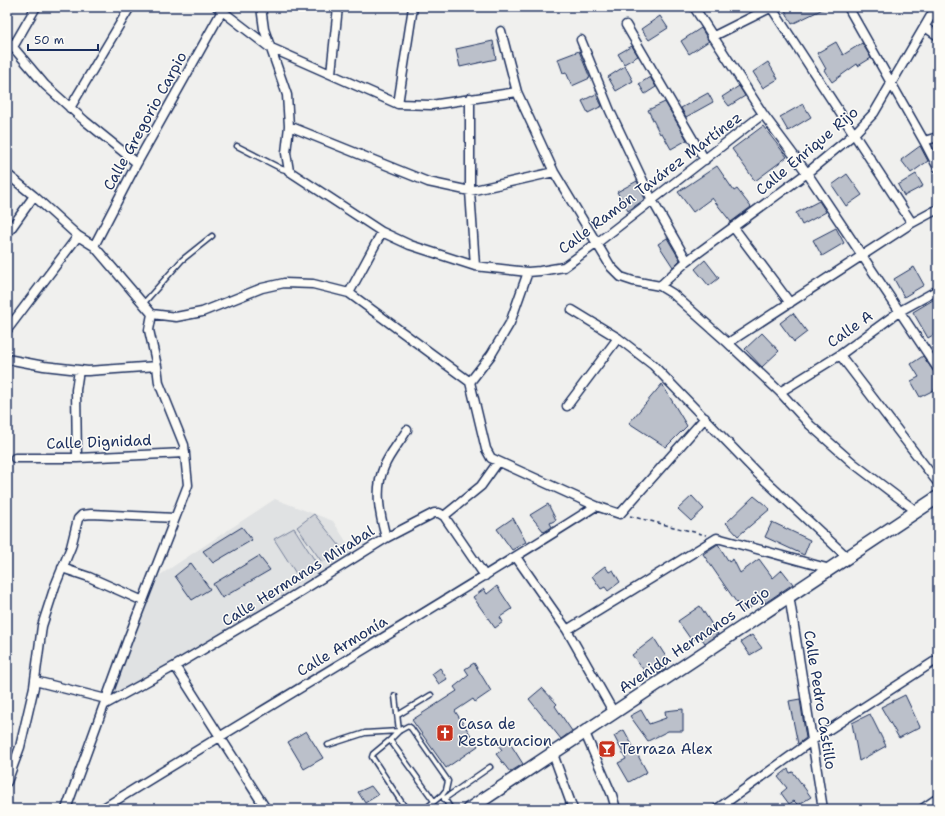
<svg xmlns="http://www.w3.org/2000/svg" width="945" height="816" viewBox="0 0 945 816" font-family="'Shantell Sans',sans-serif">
  <rect width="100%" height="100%" fill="#f0f0ee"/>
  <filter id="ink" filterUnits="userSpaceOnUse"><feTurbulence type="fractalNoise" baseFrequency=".025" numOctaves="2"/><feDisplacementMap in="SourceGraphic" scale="8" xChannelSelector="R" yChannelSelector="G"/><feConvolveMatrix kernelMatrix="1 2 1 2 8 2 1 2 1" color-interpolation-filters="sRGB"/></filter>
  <g filter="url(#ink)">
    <!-- built -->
    <path fill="#e0e2e3" d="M275 499 333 521 356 557 104 705 151 581Z"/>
    <!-- green -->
    <path fill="#d0d3d8" stroke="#76819b" d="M314 514 343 550 322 562 297 527Z
      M294 528 317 564 297 575 274 539Z"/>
    <!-- building -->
    <path fill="#bbc0ca" stroke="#1b2f5e" d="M791 7H827L792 24 785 10Z
      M660 16 668 28 649 40 641 29Z
      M701 28 709 41 689 54 681 41Z
      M493 41 496 59 460 67 456 49Z
      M836 42 843 55 862 43 871 58 858 66 857 64 832 82 824 70 826 69 817 53Z
      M632 46 638 56 624 64 618 54Z
      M579 51 590 78 572 86 566 72 563 73 558 59Z
      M768 62 778 79 763 88 753 72Z
      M625 66 633 81 616 91 608 77Z
      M650 77 656 87 645 94 639 84Z
      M739 86 745 96 729 106 722 97Z
      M708 93 713 102 686 117 681 108Z
      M596 94 602 106 588 113 582 101Z
      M665 102 687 140 671 149 662 133 660 134 648 110Z
      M803 104 811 117 788 131 780 117Z
      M763 126 787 157 755 181 732 149Z
      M920 146 928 161 911 173 901 160Z
      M717 166 734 191 737 189 751 207 731 222 712 198 693 212 678 192Z
      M847 174 862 195 846 206 832 185Z
      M916 174 923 186 904 196 898 185Z
      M637 181 645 199 628 211 617 192Z
      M819 201 826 212 802 225 796 213Z
      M836 228 844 243 822 256 813 240Z
      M667 238 680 260 673 267 658 244Z
      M705 260 719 278 709 286 695 269Z
      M914 267 924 285 904 297 894 279Z
      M938 297V332L928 338 913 312Z
      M793 313 807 332 794 342 780 323Z
      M762 333 779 351 762 367 745 349Z
      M923 356 938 378V388L920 397 911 381 919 377 911 364Z
      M662 384 687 426 666 447 629 423Z
      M692 496 704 509 691 521 678 509Z
      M754 496 770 509 738 536 726 523Z
      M548 504 556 520 550 523 552 527 544 532 530 515Z
      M513 518 526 542 512 550 497 529Z
      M772 522 810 540 804 555 765 537Z
      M242 527 252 540 213 563 203 551Z
      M718 544 729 562 733 559 740 573 759 559 773 578 782 570 793 584 765 603 763 599 743 612 703 554Z
      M259 556 270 570 222 598 213 584Z
      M191 563 210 589 192 600 175 576Z
      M605 566 609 572 613 570 620 582 608 591 605 587 601 589 592 576Z
      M497 586 512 609 500 617 503 622 495 628 473 597 484 589 487 594Z
      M700 606 718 634 705 643 700 636 692 641 678 621Z
      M752 635 762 648 750 655 741 642Z
      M654 638 668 660 663 664 666 669 658 674 654 670 647 674 632 655Z
      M474 663 491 691 475 702 473 699 455 711 478 746 446 768 412 720 457 691 454 687 469 675 465 669Z
      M440 668 447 679 439 684 432 674Z
      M542 688 557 704 555 706 572 731 561 739 529 699Z
      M905 695 920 727 899 738 881 707Z
      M800 699 806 738 798 744 789 701Z
      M683 709V731H668L648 741 630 716 641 710 649 724 666 718 665 711Z
      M870 714 886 746 859 761 852 723Z
      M624 730 647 772 629 782 618 763 626 759 614 736Z
      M306 731 323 758 304 769 288 742Z
      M508 740 523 764 510 772 496 754 502 750 499 746Z
      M788 769 790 773 793 772 811 797 798 805 794 801 789 804 781 793 787 788 778 777Z
      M371 786 378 795 365 803 358 792Z"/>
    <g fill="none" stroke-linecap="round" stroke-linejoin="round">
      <defs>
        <path id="service" d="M237 146 282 169 289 171
          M143 304 182 260 212 236
          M398 715 431 695
          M390 740 399 731 408 726 411 728 448 781 446 790 442 795
          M328 745 365 733 399 731 395 696
          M444 799 490 767
          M406 809 372 757 373 754 390 740 434 801
          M425 809 442 795 451 809"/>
        <path id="minor" d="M217 7 269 47 398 104 431 105 517 92
          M261 7 264 29 287 95 289 126 286 153 289 171 382 232 410 245 475 266 528 272 540 271 564 267 597 243 763 114
          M694 7 763 114 807 173 938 369
          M771 7 912 223
          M848 7 924 141 938 168
          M626 25 705 160
          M925 27 938 36
          M501 31 517 92 554 172 611 267 621 277 633 281 660 286 673 294 728 343 780 392 810 425 853 463 916 511
          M712 37 772 7
          M7 40 45 85 85 121 137 163
          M581 40 610 111 652 200 687 261
          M13 47 36 7
          M331 73 338 7
          M470 98V191L475 266
          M398 104 413 7
          M70 108 130 7
          M289 126 428 182 470 191 554 172
          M924 141 938 137
          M7 174 34 196 78 236 94 246 152 314 176 317 202 312 262 288 284 283 313 284 349 293 470 382 486 449 491 458 596 506 620 514 705 418
          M734 228 790 303
          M7 234 34 196
          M94 246 137 163 222 11
          M660 286 687 261 807 173 854 134 874 113 936 7
          M349 293 382 232
          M572 310 618 338 653 365 757 473 847 557
          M7 330 78 236
          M728 343 912 223 938 209
          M840 355 938 483
          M7 359 44 366 88 371 157 366
          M470 382 491 355 510 323 528 272
          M780 392 840 355 900 311 938 290
          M567 406 618 338
          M15 458H77L185 453
          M77 458 76 390 79 370
          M444 516 481 486 498 462
          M386 538C380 515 374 490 384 467 389 454 400 442 407 430
          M516 557 567 630 614 713
          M62 568 89 577 143 601
          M789 595 823 809
          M567 630 717 538 830 569
          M175 666 266 809
          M35 681 106 699
          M104 705 175 666 285 601 386 538 434 513H439L444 516 485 576
          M585 733 612 795 616 809
          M553 754 573 809
          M7 782 20 747 34 687 42 626 55 586 71 547 78 519 82 515 91 514 175 518
          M66 809 128 639 188 485 184 445 159 383 157 366 149 330 152 314
          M102 809C266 707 433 610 596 506
          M717 809 813 740 938 659
          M922 809 938 798"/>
        <path id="primary" d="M469 809 938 497"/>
      </defs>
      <!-- service casing -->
      <use href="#service" stroke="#1b2f5e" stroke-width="7"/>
      <!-- minor casing -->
      <use href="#minor" stroke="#1b2f5e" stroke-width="11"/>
      <!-- primary casing -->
      <use href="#primary" stroke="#1b2f5e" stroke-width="15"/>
      <!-- path -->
      <path stroke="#1b2f5e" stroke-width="1.5" stroke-dasharray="4 3" stroke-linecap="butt" d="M630 516 706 535"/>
      <!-- service -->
      <use href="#service" stroke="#fdfcf7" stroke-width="4"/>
      <!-- minor -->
      <use href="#minor" stroke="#fdfcf7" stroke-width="8"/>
      <!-- primary -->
      <use href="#primary" stroke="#fdfcf7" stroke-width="12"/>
    </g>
  </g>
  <!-- icons -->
  <defs>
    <symbol id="church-square" viewBox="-11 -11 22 22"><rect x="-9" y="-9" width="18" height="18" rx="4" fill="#c8321e" stroke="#fdfcf7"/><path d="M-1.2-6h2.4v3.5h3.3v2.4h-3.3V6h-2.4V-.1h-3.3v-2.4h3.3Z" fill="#fff"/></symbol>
    <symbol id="bar-square" viewBox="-11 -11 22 22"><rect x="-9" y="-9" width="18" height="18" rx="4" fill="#c8321e" stroke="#fdfcf7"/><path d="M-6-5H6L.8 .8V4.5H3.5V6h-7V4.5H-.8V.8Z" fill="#fff"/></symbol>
  </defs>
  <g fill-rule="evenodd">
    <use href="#church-square" x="435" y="723" width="20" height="20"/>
    <use href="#bar-square" x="597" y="739" width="20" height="20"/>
  </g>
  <g text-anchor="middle" stroke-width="3" stroke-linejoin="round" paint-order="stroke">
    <!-- street labels -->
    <g font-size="15" fill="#1b2f5e" stroke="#fdfcf7">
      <text transform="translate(145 121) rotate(-61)" y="5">Calle Gregorio Carpio</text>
      <text transform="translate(807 151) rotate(-40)" y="5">Calle Enrique Rijo</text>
      <text transform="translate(650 183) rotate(-37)" y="5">Calle Ramón Tavárez Martínez</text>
      <text transform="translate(850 329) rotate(-35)" y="5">Calle A</text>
      <text transform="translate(99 442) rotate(-2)" y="5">Calle Dignidad</text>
      <text transform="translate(298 576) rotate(-32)" y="5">Calle Hermanas Mirabal</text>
      <text transform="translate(694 640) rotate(-34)" y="5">Avenida Hermanos Trejo</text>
      <text transform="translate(342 646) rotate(-31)" y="5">Calle Armonía</text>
      <text transform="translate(820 700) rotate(81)" y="5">Calle Pedro Castillo</text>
    </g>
    <!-- poi labels -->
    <g font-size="15" fill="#1b2f5e" stroke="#fdfcf7" text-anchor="start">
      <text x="458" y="729">Casa de<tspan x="458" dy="17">Restauracion</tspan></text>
      <text x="620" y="754">Terraza Alex</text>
    </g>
  </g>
  <!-- margin -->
  <rect width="945" height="816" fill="none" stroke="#fdfcf7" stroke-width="24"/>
  <rect x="12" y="12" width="921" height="792" fill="none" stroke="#1b2f5e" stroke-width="1.5" filter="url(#ink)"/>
  <!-- scale -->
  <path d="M28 44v6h70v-6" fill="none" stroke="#1b2f5e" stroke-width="2"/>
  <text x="34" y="44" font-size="12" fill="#1b2f5e" stroke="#fdfcf7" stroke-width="3" paint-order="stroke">50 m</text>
</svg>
